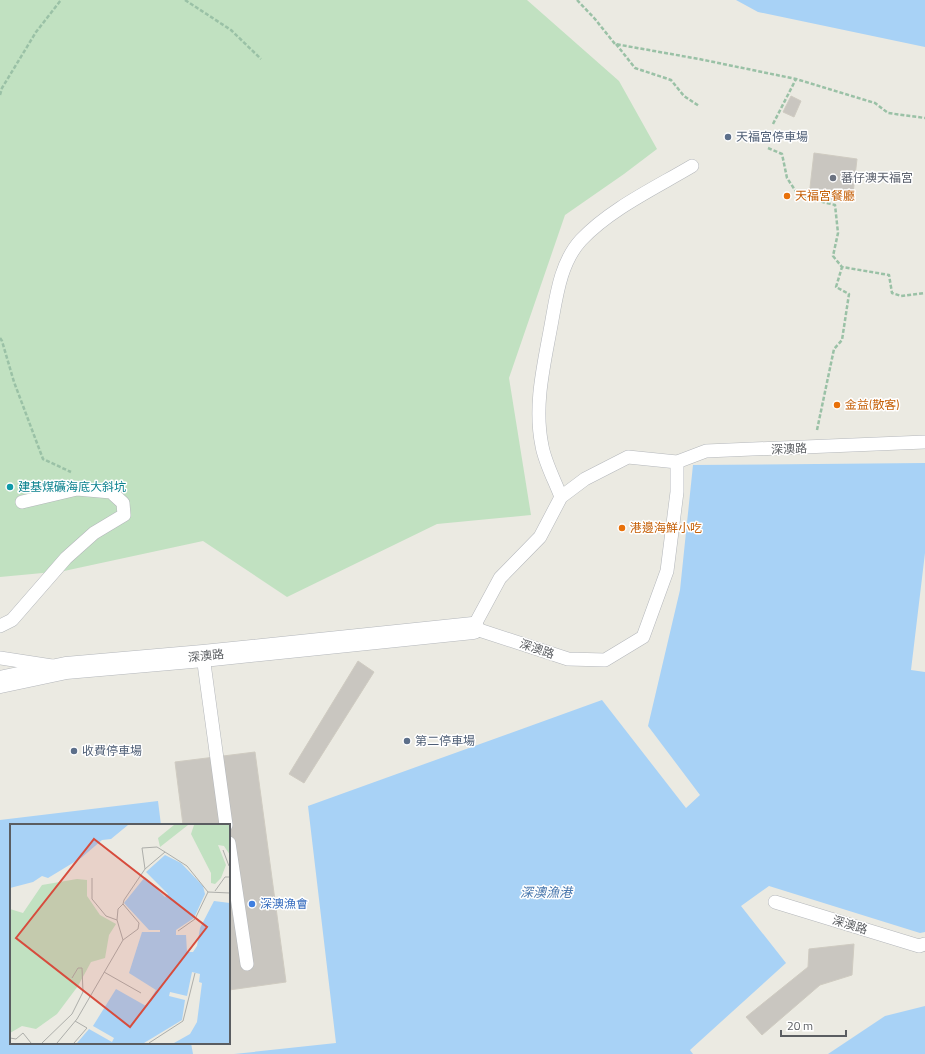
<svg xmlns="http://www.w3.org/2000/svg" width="925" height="1054" viewBox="0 0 925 1054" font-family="'Titillium Web','Noto Sans TC',sans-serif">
  <rect width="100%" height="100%" fill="#ebeae2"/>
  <!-- green -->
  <path fill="#c1e1c1" d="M0 0H527L619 81 657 149 624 174 565 215 509 378 531 515 437 524 287 597 203 541 64 571 0 577Z"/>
  <!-- water -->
  <path fill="#a8d2f6" d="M736 0H925V47L758 12Z
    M925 463V553L911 670 925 672V932L920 933 769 886 741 906 786 963 690 1050 693 1054H234L336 1043 308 806 602 700 686 808 700 795 648 726 680 590 693 465Z
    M158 801 161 825H11V1043H191L193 1054H0V820Z
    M925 1006V1054H828L885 1016Z"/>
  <!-- building -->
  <path fill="#c9c6c0" stroke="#cfcbc1" d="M791 96 801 101 794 117 783 112Z
    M814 153 857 159 852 202 809 196Z
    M358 661 374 672 304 783 289 774Z
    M255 752 286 982 229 990V825H183L175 762Z
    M854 944 852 975 820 985 762 1035 746 1017 808 967 809 949Z"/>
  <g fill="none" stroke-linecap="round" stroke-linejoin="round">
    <defs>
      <path id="service" d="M692 166C655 188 610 209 581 240 559 264 556 300 550 331 543 369 534 407 542 446 545 463 555 481 561 497L540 537 500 578 473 628 568 659 605 660 643 637 667 571 677 492V462L706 451 925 442
        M561 497 585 479 628 457 677 462
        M0 626 12 620 66 558 94 533 124 515 123 503 111 492 77 489 22 502
        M203 656 226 825
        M0 658 52 666
        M229 843 247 964
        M775 902 919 946 925 944"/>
      <path id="minor" d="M0 682 66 668 203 656 473 628"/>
    </defs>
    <!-- service casing -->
    <use href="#service" stroke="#b4b7bb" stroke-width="14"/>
    <!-- minor casing -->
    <use href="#minor" stroke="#b4b7bb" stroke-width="23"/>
    <!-- path -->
    <path stroke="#9ac1a6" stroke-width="2.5" stroke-dasharray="4 2" stroke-linecap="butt" d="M185 0 231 30 261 59
      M577 0 595 19 615 44 699 59 796 79 875 103 888 113 925 118
      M616 44 635 68 671 80 684 96 699 106
      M0 95 2 88 36 32 61 0
      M773 124 796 79
      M768 148 782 154 787 178 799 196 835 205 838 233 833 256 842 267 889 275 892 293 901 296 925 293
      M0 338 2 341 14 382 43 459 71 472
      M817 430 834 349 842 340 849 294 836 287 842 267"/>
    <!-- service -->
    <use href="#service" stroke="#fff" stroke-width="13"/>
    <!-- minor -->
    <use href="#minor" stroke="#fff" stroke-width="22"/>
  </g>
  <!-- markers -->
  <g fill="#5c6f8a" stroke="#fff" stroke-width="1.5">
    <circle cx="728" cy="137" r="4"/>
    <circle cx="407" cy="741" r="4"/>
    <circle cx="74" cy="751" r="4"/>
  </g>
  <circle fill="#6b7280" stroke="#fff" stroke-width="1.5" cx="833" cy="178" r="4"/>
  <g fill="#e8710a" stroke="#fff" stroke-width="1.5">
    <circle cx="787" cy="196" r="4"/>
    <circle cx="837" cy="405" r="4"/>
    <circle cx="622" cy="528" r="4"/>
  </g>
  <circle fill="#0f9aa8" stroke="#fff" stroke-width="1.5" cx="10" cy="487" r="4"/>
  <circle fill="#3f7fe0" stroke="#fff" stroke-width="1.5" cx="252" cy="904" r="4"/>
  <g text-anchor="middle" stroke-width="3" stroke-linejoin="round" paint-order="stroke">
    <!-- service labels -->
    <g font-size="12" fill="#4e5e75" stroke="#fff" text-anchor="start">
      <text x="736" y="141">天福宮停車場</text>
      <text x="415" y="745">第二停車場</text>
      <text x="82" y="755">收費停車場</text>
    </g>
    <!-- worship labels -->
    <g font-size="12" fill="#5b616d" stroke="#fff" text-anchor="start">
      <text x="841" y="182">蕃仔澳天福宮</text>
    </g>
    <!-- food labels -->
    <g font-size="12" fill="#c56008" stroke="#fff" text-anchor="start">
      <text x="795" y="200">天福宮餐廳</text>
      <text x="845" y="409">金益(散客)</text>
      <text x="630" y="532">港邊海鮮小吃</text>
    </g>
    <!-- street labels -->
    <g font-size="12" fill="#5a5d61" stroke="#fff">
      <text transform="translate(789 449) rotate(-2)" y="4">深澳路</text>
      <text transform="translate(537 649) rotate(19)" y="4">深澳路</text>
      <text transform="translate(206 656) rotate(-6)" y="4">深澳路</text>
      <text transform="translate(850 925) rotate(17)" y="4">深澳路</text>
    </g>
    <!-- culture labels -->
    <g font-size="12" fill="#0d838f" stroke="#fff" text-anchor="start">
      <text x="18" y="491">建基煤礦海底大斜坑</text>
    </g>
    <!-- shop labels -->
    <g font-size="12" fill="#366cbe" stroke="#fff" text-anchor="start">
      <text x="260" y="908">深澳漁會</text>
    </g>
    <!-- water labels -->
    <g font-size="13" font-style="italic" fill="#4b79ae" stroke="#fff">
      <text x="546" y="897">深澳漁港</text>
    </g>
  </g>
  <!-- overview -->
  <g transform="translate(10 824)">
    <rect width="220" height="220" fill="#ebeae2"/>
    <path d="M164 1H178L150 23 148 14ZM184 1H220V31L214 22 208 21 216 41 211 54 205 60 201 59V49L181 10ZM67 55 77 56V72L90 91 106 100 99 111 95 134 81 138 68 162 47 190 26 205 12 202 0 209V85L13 89 32 61Z" fill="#c1e1c1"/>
    <path d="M0 1H118L101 15 92 16 71 34 38 54 32 52 23 58 0 64ZM155 31 171 39 193 62 195 70 184 94 166 106V111H176L177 128H183L187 122 190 104 204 77 220 79V219H164L180 210 187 198 192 159 189 158 190 150 182 148 177 172 160 168 159 172 175 176 172 196 134 219H67L79 205 102 218 104 214 83 202 106 165 136 182 146 166 119 149 132 108H150V106H139L114 79 135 53 155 73 158 70 136 48Z" fill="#a8d2f6"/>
    <path fill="none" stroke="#adaeaa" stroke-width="1" d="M213 26 219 42M135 45 132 24 147 23 155 28M82 54V75L96 92 107 96 113 116M205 67 215 53H220M198 68 220 69M107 96 108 85 113 80M94 148 131 169M0 214 6 215 13 209 21 219M32 219 62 190 73 168 72 144H68L62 154M47 219 67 195 113 116 128 105 129 99 113 80 114 76 135 45 155 28 177 42 198 68 185 95 168 107M64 219 77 204 65 197M139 219 173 197 185 149"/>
    <path fill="#d74c3d" fill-opacity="0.15" stroke="#d74c3d" stroke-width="2" d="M84 15 197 103 120 203 6 114Z"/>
    <rect width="220" height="220" fill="none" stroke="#5a5d61" stroke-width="2"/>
  </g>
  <!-- scale -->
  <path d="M781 1030v6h65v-6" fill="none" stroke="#5a5d61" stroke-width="2"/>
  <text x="787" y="1030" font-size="12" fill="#5a5d61" stroke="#ffffff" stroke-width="3" paint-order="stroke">20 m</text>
</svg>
